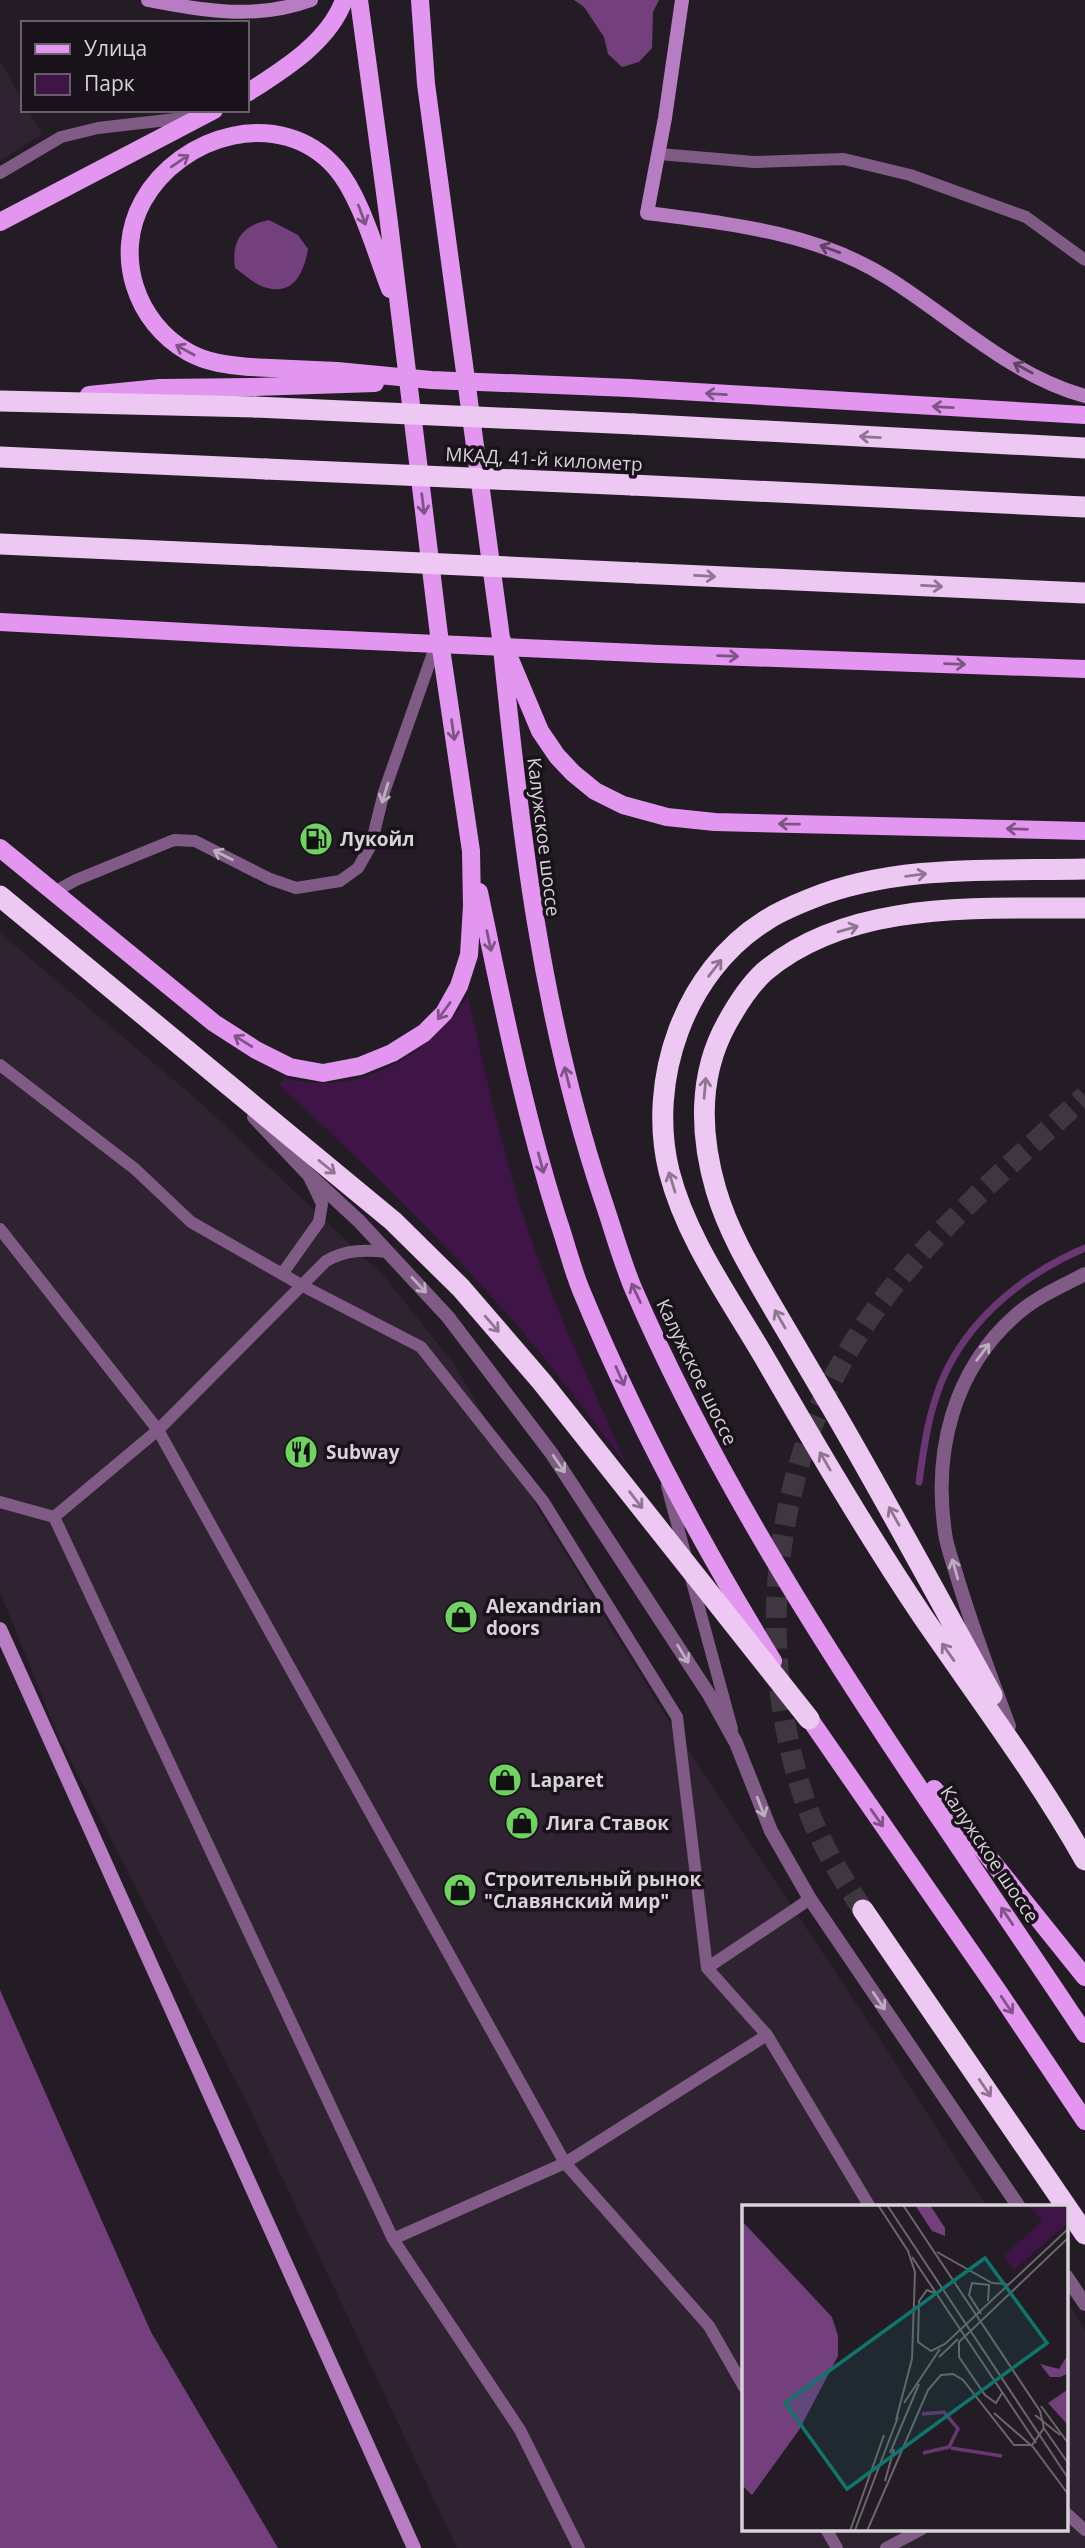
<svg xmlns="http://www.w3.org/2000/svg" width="1085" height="2548" viewBox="0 0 1085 2548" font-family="'Open Sans',sans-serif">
  <rect width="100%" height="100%" fill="#241c25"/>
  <!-- built -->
  <path fill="#2f2331" d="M0 61 23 101V110H28L42 134 0 161Z
    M0 933 202 1104 383 1275 454 1364 541 1514 667 1718 881 2041 987 2207H744V2529H1066V2300L1085 2330V2548H457L248 2105 60 1740 0 1592Z"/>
  <!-- green -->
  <path fill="#3f1547" d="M468 997C485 1073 502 1150 526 1224 553 1307 592 1386 627 1465 592 1420 558 1374 522 1331 446 1243 364 1163 279 1085L284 1079C296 1080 310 1083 322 1083 383 1083 434 1045 468 997Z"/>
  <!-- forest -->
  <path fill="#733f7d" d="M574 0H659L653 12 652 48 639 62 622 67 608 54 604 37 584 7Z
    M269 220 298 235 308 249C304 272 294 297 264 287 254 284 244 274 235 268 231 241 242 225 269 220Z
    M0 1990 151 2332 278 2548H0Z"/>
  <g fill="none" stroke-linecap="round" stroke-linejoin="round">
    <!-- stream -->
    <path stroke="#6a3674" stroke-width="7" d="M919 1482C923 1453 927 1424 936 1397 958 1327 1019 1276 1085 1248"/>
    <!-- highway-tunnel -->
    <path stroke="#3f3740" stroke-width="21" stroke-dasharray="21 10" stroke-linecap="butt" d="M863 1910C840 1875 817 1838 804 1798 753 1645 772 1464 862 1329 922 1239 1006 1169 1085 1096"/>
    <!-- lane -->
    <path stroke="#7f5b86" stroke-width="12" d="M659 154 754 162 844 159 910 175 1026 217 1085 260
      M0 173 61 137 98 128 193 117
      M54 892 76 880 174 840 195 841 270 879 296 888 340 881 358 868 371 845 384 792 438 639
      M0 1065 135 1169 191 1222 303 1286 421 1347 543 1501 677 1717 707 1968 767 2035 870 2207
      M0 1229 158 1430 565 2163 709 2326 744 2387
      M282 1274 319 1222 322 1204 309 1177
      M667 1486 686 1557
      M0 1502 54 1517 393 2239 520 2430 579 2548
      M54 1517 158 1430 326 1261C347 1249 365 1250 388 1252
      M691 1578 732 1729
      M707 1968 810 1899
      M393 2239 565 2163 767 2035
      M1066 2513 1085 2530
      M826 2529 837 2548
      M886 2548 922 2529"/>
    <!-- street -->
    <path stroke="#7f5b86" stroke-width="14" d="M254 1117 307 1173 359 1221 448 1317 552 1454 710 1696 736 1743 771 1831 810 1899 1019 2207
      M1009 1726C991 1678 973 1629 958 1580 954 1565 947 1549 945 1533 933 1452 953 1370 1016 1315 1036 1297 1062 1286 1085 1274
      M1066 2276 1085 2304"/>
    <!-- secondary -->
    <path stroke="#b77cc2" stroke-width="14" d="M148 0C203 11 257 20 311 0
      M682 0 665 118 647 213C731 224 815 232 888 278 952 318 1011 376 1085 396
      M0 1629 414 2548"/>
    <!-- primary -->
    <path stroke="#e296f0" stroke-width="18" d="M420 0 426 84 501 638 540 731 557 756 573 773 595 791 623 805 667 817 715 822 1085 831
      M247 93C283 70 329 42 344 0
      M0 222 214 110
      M250 367C229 365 207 363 188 352 136 323 113 255 143 201 180 134 281 105 336 168 360 195 376 253 390 289
      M629 388 1085 415
      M89 395 160 388 253 387
      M0 622 281 637
      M501 638C520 831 541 1015 603 1200 613 1229 621 1259 633 1288 747 1553 926 1794 1085 2034
      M660 654 1085 669
      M0 848 214 1023 256 1050 290 1067 323 1073 360 1066 392 1053 424 1033 444 1013 459 986 469 955 472 906 471 851 439 635 388 215 359 0
      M479 892C502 1002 524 1113 558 1220 566 1243 572 1268 581 1290 634 1419 700 1542 773 1661
      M802 1708 998 1991 1085 2121
      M934 1789 1085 1977"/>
    <!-- highway -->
    <path stroke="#ecc8f2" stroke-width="21" d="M0 401 255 407
      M634 424 1085 448
      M0 457 266 469
      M632 485 1085 507
      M0 544 270 556
      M637 573 1085 593
      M1085 869C994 871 896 864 810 899 795 905 778 912 765 921 684 972 647 1080 669 1171 686 1238 729 1297 763 1355 814 1443 866 1532 923 1617 978 1697 1037 1775 1085 1860
      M0 896 393 1221 461 1288 542 1382 809 1719
      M992 1695C940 1601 889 1506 835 1413 814 1377 792 1340 771 1304 750 1268 728 1231 716 1190 700 1135 698 1075 727 1023 737 1005 749 986 764 972 850 899 980 909 1085 908
      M863 1910 1085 2234"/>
    <!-- primary-bridge -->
    <path stroke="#e296f0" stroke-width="18" d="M250 367 337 371 431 380 629 388
      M253 387 375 383
      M281 637 660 654"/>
    <!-- highway-bridge -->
    <path stroke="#ecc8f2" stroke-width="21" d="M255 407 634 424
      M266 469 632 485
      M270 556 637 573"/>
  </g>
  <!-- one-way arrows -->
  <defs><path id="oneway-shaft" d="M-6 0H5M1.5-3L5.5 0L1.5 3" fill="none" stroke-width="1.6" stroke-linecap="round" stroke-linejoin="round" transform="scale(1.75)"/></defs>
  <g stroke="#7e5486">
    <use href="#oneway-shaft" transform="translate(180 161) rotate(-34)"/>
    <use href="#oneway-shaft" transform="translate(362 215) rotate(70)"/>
    <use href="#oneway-shaft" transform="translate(185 350) rotate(-151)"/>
    <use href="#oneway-shaft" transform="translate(716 394) rotate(-177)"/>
    <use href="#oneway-shaft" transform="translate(943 407) rotate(-177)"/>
    <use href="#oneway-shaft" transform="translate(423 504) rotate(83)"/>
    <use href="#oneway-shaft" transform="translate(728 656) rotate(2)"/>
    <use href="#oneway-shaft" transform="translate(955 664) rotate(2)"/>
    <use href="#oneway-shaft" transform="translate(453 730) rotate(82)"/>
    <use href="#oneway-shaft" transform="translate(789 824) rotate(-179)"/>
    <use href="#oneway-shaft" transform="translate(1017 829) rotate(-178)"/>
    <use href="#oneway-shaft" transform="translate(489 941) rotate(78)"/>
    <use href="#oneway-shaft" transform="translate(444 1011) rotate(126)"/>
    <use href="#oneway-shaft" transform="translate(243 1041) rotate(-148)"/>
    <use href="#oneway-shaft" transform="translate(567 1077) rotate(-104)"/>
    <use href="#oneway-shaft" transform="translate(541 1163) rotate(75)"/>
    <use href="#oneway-shaft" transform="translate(636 1293) rotate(-115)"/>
    <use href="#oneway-shaft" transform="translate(620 1376) rotate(66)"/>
    <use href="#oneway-shaft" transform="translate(877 1818) rotate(55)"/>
    <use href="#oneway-shaft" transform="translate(1007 1916) rotate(-124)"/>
    <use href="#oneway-shaft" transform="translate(1007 2005) rotate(56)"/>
  </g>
  <g stroke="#614266">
    <use href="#oneway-shaft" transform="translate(830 249) rotate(-160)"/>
    <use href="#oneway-shaft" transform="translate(1023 368) rotate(-151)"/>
  </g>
  <g stroke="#8e7691">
    <use href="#oneway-shaft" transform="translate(870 437) rotate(-177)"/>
    <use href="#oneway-shaft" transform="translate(705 576) rotate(3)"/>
    <use href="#oneway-shaft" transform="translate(932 586) rotate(3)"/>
    <use href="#oneway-shaft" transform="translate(916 875) rotate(-7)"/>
    <use href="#oneway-shaft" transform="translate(848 929) rotate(-16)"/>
    <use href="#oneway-shaft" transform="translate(715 968) rotate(-52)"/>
    <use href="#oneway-shaft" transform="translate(705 1088) rotate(-85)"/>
    <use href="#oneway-shaft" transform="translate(327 1167) rotate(39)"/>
    <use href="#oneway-shaft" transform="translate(672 1182) rotate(-107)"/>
    <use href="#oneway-shaft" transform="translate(780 1319) rotate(-120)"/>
    <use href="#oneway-shaft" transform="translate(492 1324) rotate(49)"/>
    <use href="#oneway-shaft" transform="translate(825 1461) rotate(-120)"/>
    <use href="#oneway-shaft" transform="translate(636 1500) rotate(52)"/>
    <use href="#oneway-shaft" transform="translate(894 1516) rotate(-119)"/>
    <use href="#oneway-shaft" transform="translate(948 1652) rotate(-125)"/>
    <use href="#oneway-shaft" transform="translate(985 2088) rotate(56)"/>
  </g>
  <g stroke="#bdaec0">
    <use href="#oneway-shaft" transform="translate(385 793) rotate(107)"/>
    <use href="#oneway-shaft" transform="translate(223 855) rotate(-153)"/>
    <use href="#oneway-shaft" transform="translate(419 1285) rotate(47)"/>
    <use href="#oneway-shaft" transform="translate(983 1352) rotate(-53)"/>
    <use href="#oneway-shaft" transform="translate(559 1464) rotate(56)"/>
    <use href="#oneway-shaft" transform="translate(955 1569) rotate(-106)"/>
    <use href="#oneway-shaft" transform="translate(683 1654) rotate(58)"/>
    <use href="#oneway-shaft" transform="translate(761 1807) rotate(69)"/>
    <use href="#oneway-shaft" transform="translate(879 2001) rotate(56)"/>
  </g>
  <!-- icons -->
  <defs>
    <symbol id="fuel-disc" viewBox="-11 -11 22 22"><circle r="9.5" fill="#6fd360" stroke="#1a121b"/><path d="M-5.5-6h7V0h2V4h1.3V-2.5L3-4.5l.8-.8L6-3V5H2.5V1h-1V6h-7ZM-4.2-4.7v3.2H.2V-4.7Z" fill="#111"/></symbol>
    <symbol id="restaurant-disc" viewBox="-11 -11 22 22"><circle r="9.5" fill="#6fd360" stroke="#1a121b"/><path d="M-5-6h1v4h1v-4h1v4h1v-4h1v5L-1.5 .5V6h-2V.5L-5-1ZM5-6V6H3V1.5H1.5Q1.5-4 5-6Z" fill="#111"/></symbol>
    <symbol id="shop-disc" viewBox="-11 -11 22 22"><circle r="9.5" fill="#6fd360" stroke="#1a121b"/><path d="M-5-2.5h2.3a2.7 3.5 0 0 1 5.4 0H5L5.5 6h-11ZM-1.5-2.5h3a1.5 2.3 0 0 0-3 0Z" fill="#111"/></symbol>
  </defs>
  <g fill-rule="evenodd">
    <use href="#fuel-disc" x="297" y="820" width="38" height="38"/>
    <use href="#restaurant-disc" x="282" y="1433" width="38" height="38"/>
    <use href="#shop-disc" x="442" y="1598" width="38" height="38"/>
    <use href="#shop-disc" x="486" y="1761" width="38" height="38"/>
    <use href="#shop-disc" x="503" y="1804" width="38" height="38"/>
    <use href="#shop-disc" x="441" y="1871" width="38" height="38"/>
  </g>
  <g text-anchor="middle" stroke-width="7" stroke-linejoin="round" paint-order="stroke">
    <!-- street labels -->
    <g font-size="19" fill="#d8d2d9" stroke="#1a121b">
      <text transform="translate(544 459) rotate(3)" y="7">МКАД, 41-й километр</text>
      <text transform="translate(544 837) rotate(83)" y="7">Калужское шоссе</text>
      <text transform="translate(697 1372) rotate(64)" y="7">Калужское шоссе</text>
      <text transform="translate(990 1854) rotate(56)" y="7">Калужское шоссе</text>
    </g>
    <!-- poi labels -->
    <g font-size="19" font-weight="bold" fill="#d8d2d9" stroke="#1a121b" text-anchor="start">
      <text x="340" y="846">Лукойл</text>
      <text x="326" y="1459">Subway</text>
      <text x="486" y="1613">Alexandrian<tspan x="486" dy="22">doors</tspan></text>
      <text x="530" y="1787">Laparet</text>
      <text x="546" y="1830">Лига Ставок</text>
      <text x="484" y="1886">Строительный рынок<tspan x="484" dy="22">"Славянский мир"</tspan></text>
    </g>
  </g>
  <!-- overview -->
  <g transform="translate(742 2205)">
    <rect width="326" height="326" fill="#241c25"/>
    <path d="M286 0H325V19L272 65 262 51 300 16Z" fill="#3f1547"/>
    <path d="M173 0H188L203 23V31L190 26ZM0 16 90 112 96 131V151L57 225 10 290 0 280ZM325 151V169L318 172H308L298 159 317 164ZM325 185V219L306 198Z" fill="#733f7d"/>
    <path fill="none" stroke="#6a3674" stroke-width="3.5" d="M180 209 202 207 216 224 207 242 181 248M209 243 260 251"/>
    <path fill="none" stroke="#6c656d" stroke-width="2" d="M136 0 166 46 173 67 170 154 154 215M145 0 326 273M195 47 250 78 265 79M170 52 294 238M195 89 185 85 177 96 176 137 189 146 203 139 326 24M239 109 227 90 230 78 247 80 246 96M197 152 216 134M260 188 254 198 243 190 217 152V137L326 33M162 198 198 144M299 201 326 238M252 208 291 242 326 289M293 210 318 230M301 222 326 258M148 248 177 179M143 276 152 244M113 325 156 212M108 326 142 230M125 326 186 185 199 170 211 169 221 175 272 240H290L302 223 298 206 161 0"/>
    <path fill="#0f766e" fill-opacity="0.15" stroke="#0f766e" stroke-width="3.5" d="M243 53 305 138 105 284 43 198Z"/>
    <rect width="326" height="326" fill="none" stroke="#d8d2d9" stroke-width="3.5"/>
  </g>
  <!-- legend -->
  <rect x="21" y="21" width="228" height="91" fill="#1a121b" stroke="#665f67" stroke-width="2"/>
  <rect x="35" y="44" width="35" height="10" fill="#e296f0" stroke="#665f67" stroke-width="2"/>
  <text x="84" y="56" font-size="21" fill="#d8d2d9">Улица</text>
  <rect x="35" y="74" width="35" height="21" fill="#3f1547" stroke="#665f67" stroke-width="2"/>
  <text x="84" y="91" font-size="21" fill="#d8d2d9">Парк</text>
</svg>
